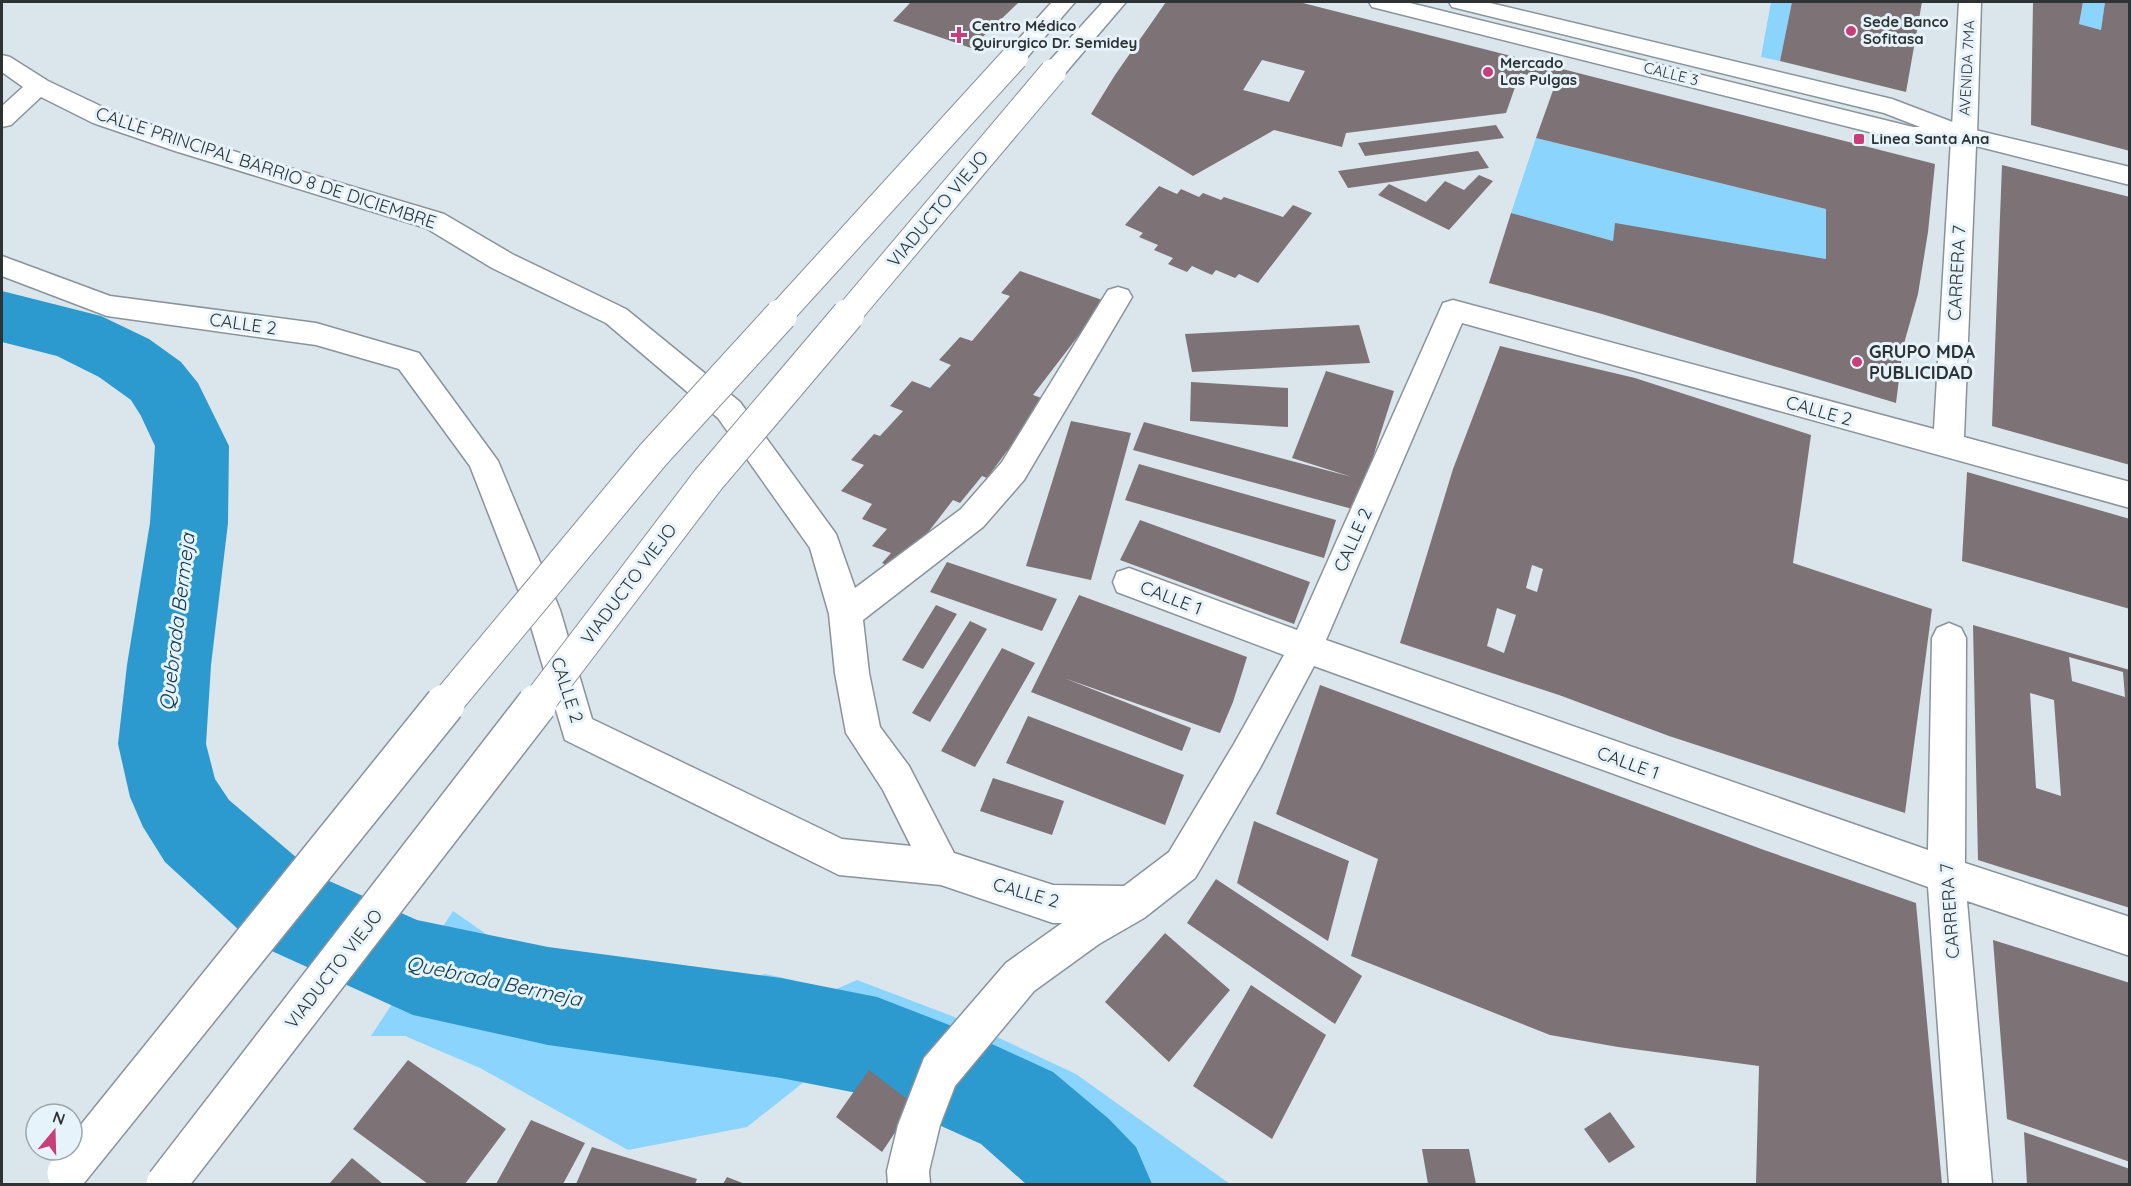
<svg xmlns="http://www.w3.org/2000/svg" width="2131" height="1186" viewBox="0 0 2131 1186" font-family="Quicksand,sans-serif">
  <rect width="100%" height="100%" fill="#dae6ec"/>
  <!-- green -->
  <path fill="#8bd4fd" d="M1771 2H1792L1780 61 1761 57Z
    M2083 2H2105L2101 30 2079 24Z
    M1536 138 1826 209V259L1615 224 1613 241 1511 213Z
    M453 911 518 956 589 982 684 981 714 989 765 974 793 980 820 996 857 980 952 1016 1076 1074 1230 1184H1031L978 1134 869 1059 809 1078 747 1127 628 1150 480 1068 405 1036H371Z"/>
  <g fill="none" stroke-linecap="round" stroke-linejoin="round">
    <!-- river -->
    <path fill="#2c9ace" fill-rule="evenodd" d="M2 291 101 316 149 339 181 362 198 383 229 446 228 523 211 665 206 744 215 779 229 800 318 876 417 920 548 947 781 978 877 997 957 1028 1053 1072 1109 1119 1136 1147 1152 1184H1026L981 1144 877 1097 781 1078 548 1045 413 1015 252 942 165 862 143 827 130 797 118 744 127 665 150 523 155 446 141 416 131 400 99 377 57 356 2 342Z"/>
  </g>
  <!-- building -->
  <path fill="#7d7275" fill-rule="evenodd" d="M911 2H1019L971 48 893 21Z
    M1166 2H1299L1935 164 1928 232 1918 294 1903 347 1896 403 1602 314 1489 283 1511 213 1613 241 1615 223 1826 259V209L1536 138 1556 82 1520 73 1506 113 1346 133 1342 147 1274 130 1193 176 1091 114 1115 75ZM1262 60 1305 71 1289 102 1243 90Z
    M1792 2H1922L1906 92 1780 61Z
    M2033 2H2083L2079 24 2101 30 2105 2H2130V151L2031 125Z
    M1496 125 1504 138 1365 156 1358 143Z
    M1478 151 1489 168 1348 188 1338 171Z
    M2002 165 2130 197V465L1992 426Z
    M1479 175 1493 181 1449 230 1378 195 1389 184 1426 202 1445 181 1464 190Z
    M1159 186 1177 194 1181 189 1199 197 1203 193 1221 200 1224 197 1283 217 1293 205 1312 213 1258 283 1239 274 1235 278 1216 270 1212 275 1192 266 1187 272 1168 264 1173 258 1154 250 1158 245 1139 237 1143 233 1125 225Z
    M1020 271 1105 301 1033 395 1047 400 1013 453 1007 451 987 478 982 476 960 503 953 500 899 570 882 563 891 553 872 546 887 529 862 519 872 504 841 491 864 465 851 460 874 434 880 436 903 411 890 406 912 381 930 388 951 365 939 360 960 337 972 341 1010 296 1001 293Z
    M1359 325 1370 363 1192 372 1185 334Z
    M1500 346 1635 378 1811 435 1793 563 1932 609 1905 813 1669 736 1559 695 1400 643 1453 469ZM1532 565 1543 569 1537 592 1526 588ZM1497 608 1516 615 1504 653 1487 646Z
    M1326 371 1394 391 1356 510 1133 450 1144 422 1352 477 1292 458Z
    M1191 382 1288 388V427L1190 421Z
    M1071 421 1131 433 1091 580 1026 566Z
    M1139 464 1336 520 1324 558 1125 500Z
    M1967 472 2130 519V609L1962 561Z
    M1140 520 1310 582 1294 624 1120 560Z
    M947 562 1057 599 1042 631 930 592Z
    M1079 595 1247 657 1233 702 1220 733 1064 678 1191 728 1182 751 1031 692Z
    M936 605 957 614 923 669 902 660Z
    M970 621 987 629 930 722 912 713Z
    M1973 625 2130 670V908L1978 860ZM2069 657 2123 672 2125 697 2072 681ZM2030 693 2054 700 2061 796 2036 788Z
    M1002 648 1035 663 975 767 941 751Z
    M1320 685 1764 850 1916 903 1942 1184H1756L1759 1066 1618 1047 1550 1035 1351 956 1378 859 1276 814Z
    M1028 716 1184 775 1165 825 1006 763Z
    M993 778 1064 801 1052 835 980 811Z
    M1254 821 1349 861 1328 941 1237 883Z
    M1216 879 1362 976 1335 1024 1187 923Z
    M1165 933 1230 990 1169 1062 1105 1002Z
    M1993 940 2130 983V1162L2007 1119Z
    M1251 985 1326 1035 1272 1139 1193 1086Z
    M408 1060 506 1129 465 1184H428L353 1129Z
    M869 1070 914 1104 882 1152 836 1117Z
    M1610 1112 1635 1147 1609 1163 1584 1129Z
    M531 1120 585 1143 563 1184H496Z
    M2024 1132 2130 1169V1184H2027Z
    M592 1147 697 1179 695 1184H576Z
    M1422 1149H1469L1476 1184H1428Z
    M352 1158 383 1184H329Z
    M727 1177 745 1184H723Z"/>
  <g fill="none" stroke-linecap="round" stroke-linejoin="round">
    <defs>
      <path id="minor" d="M1449 2H1486L1892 99 1971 129 2130 167V185L1976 146 1964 437 2130 482V508L1462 323 1326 640 1928 850 1932 638 1937 628 1949 623 1961 628 1966 638 1965 863 2130 917V956L1967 901 1992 1184H1949L1928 887 1314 666 1260 768 1195 878 1144 918 1099 944 1034 991 955 1086 940 1125 929 1171 930 1184H888L887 1171 898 1125 924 1058 1006 963 1062 923H1053L941 885 839 875 565 740 526 610 470 466 399 369 316 345 107 316 2 276V256L110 296 316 323 419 353 498 461 560 610 592 719 842 839 911 846 883 790 846 733 835 673 829 614 810 548 718 418 606 323 492 268 426 228 175 151 93 123 41 97 11 125 2 127V106L23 87 2 72V55L10 57 48 81 111 111 193 139 444 214 512 254 626 309 740 402 836 534 855 588 961 509 1002 462 1108 290 1118 287 1128 290 1132 297 1024 480 983 527 863 620 869 673 880 727 909 766 954 853 1053 885 1124 886 1169 852 1234 744 1284 655 1117 592 1113 582 1117 572 1129 568 1297 630 1443 303 1453 300 1934 429 1951 139 1884 113 1452 7Z"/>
      <path id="tertiary" d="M1052 2H1075L1023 62 1015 64 1007 62 1003 57 1007 52Z
        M1103 2H1126L1062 77 1053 80 1044 77 1041 72 1044 67Z
        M1369 2H1406L1913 127H1952L1959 2H1981L1977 135 1973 141 1913 143 1372 7Z"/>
    </defs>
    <!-- minor casing -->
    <use href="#minor" stroke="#89939a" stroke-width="3"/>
    <!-- tertiary casing -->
    <use href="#tertiary" stroke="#89939a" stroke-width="3"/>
    <!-- minor -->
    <use href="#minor" fill="#fff" fill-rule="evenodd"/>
    <!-- tertiary -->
    <use href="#tertiary" fill="#fff" fill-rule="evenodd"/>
    <defs>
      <path id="tertiary-bridge-far2" d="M779 316 1015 57
        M847 316 1053 72"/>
      <path id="tertiary-bridge-far1" d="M444 706 653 455 781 315
        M536 706 708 480 848 315"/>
      <path id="tertiary-bridge" d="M67 1173 445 704
        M166 1184 537 704"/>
    </defs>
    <!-- tertiary-bridge-far2 casing -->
    <use href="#tertiary-bridge-far2" stroke="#89939a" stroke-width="28" stroke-linecap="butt"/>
    <!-- tertiary-bridge-far1 casing -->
    <use href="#tertiary-bridge-far1" stroke="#89939a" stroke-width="34" stroke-linecap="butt"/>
    <!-- tertiary-bridge casing -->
    <use href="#tertiary-bridge" stroke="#89939a" stroke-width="42" stroke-linecap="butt"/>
    <!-- tertiary-bridge-far2 -->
    <use href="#tertiary-bridge-far2" stroke="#fff" stroke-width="26"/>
    <!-- tertiary-bridge-far1 -->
    <use href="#tertiary-bridge-far1" stroke="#fff" stroke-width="32"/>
    <!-- tertiary-bridge -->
    <use href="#tertiary-bridge" stroke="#fff" stroke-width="39"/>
  </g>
  <!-- markers -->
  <g fill="#c73e79" stroke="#e7f3fa" stroke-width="2">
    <circle cx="1851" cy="31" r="6"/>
    <path d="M956 26h6v6h6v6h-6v6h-6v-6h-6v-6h6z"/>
    <circle cx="1488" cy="72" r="6"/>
    <rect x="1853" y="133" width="12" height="12" rx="3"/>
    <circle cx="1857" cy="362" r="6"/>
  </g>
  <g text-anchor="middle" stroke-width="6" stroke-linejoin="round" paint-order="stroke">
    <!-- far-poi labels -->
    <g font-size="15" font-weight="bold" fill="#2d3234" stroke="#e7f3fa" text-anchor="start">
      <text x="1863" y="27">Sede Banco<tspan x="1863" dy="17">Sofitasa</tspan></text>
      <text x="972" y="31">Centro Médico<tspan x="972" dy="17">Quirurgico Dr. Semidey</tspan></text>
      <text x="1500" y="68">Mercado<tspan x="1500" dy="17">Las Pulgas</tspan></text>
      <text x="1871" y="144">Linea Santa Ana</text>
    </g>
    <!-- far-street labels -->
    <g font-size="15" fill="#2d3234" stroke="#e7f3fa">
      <text transform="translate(1967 68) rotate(-87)" y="5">AVENIDA 7MA</text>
      <text transform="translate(1671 74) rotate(14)" y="5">CALLE 3</text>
    </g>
    <!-- street labels -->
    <g font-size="18" fill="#2d3234" stroke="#e7f3fa">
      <text transform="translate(266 168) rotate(18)" y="6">CALLE PRINCIPAL BARRIO 8 DE DICIEMBRE</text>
      <text transform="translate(938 209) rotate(-50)" y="6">VIADUCTO VIEJO</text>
      <text transform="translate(1957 273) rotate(-87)" y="6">CARRERA 7</text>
      <text transform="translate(243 324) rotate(8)" y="6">CALLE 2</text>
      <text transform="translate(1819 411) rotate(16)" y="6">CALLE 2</text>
      <text transform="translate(1353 540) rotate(-66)" y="6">CALLE 2</text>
      <text transform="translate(629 584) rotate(-53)" y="6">VIADUCTO VIEJO</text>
      <text transform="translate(1171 598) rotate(21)" y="6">CALLE 1</text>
      <text transform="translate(567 690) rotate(72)" y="6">CALLE 2</text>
      <text transform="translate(1628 763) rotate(20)" y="6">CALLE 1</text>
      <text transform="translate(1026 893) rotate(16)" y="6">CALLE 2</text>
      <text transform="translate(1950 911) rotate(-94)" y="6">CARRERA 7</text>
      <text transform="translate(334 969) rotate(-52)" y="6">VIADUCTO VIEJO</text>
    </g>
    <!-- poi labels -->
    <g font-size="18" font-weight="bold" fill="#2d3234" stroke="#e7f3fa" text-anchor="start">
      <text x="1869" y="358">GRUPO MDA<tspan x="1869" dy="21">PUBLICIDAD</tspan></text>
    </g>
    <!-- water labels -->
    <g font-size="20" font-style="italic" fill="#09384d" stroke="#e7f3fa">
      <text transform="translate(177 622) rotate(-83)" y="7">Quebrada Bermeja</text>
      <text transform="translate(494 981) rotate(12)" y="7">Quebrada Bermeja</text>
    </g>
  </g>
  <!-- border -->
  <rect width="2131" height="1186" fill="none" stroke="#2d3234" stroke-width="6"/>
  <!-- north arrow -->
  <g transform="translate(54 1132) rotate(19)"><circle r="28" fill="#e7f3fa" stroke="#9da6ab" stroke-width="1.5"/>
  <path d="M0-4.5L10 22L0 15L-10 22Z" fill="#c73e79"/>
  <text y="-9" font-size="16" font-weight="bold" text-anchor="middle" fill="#2d3234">N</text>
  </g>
</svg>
